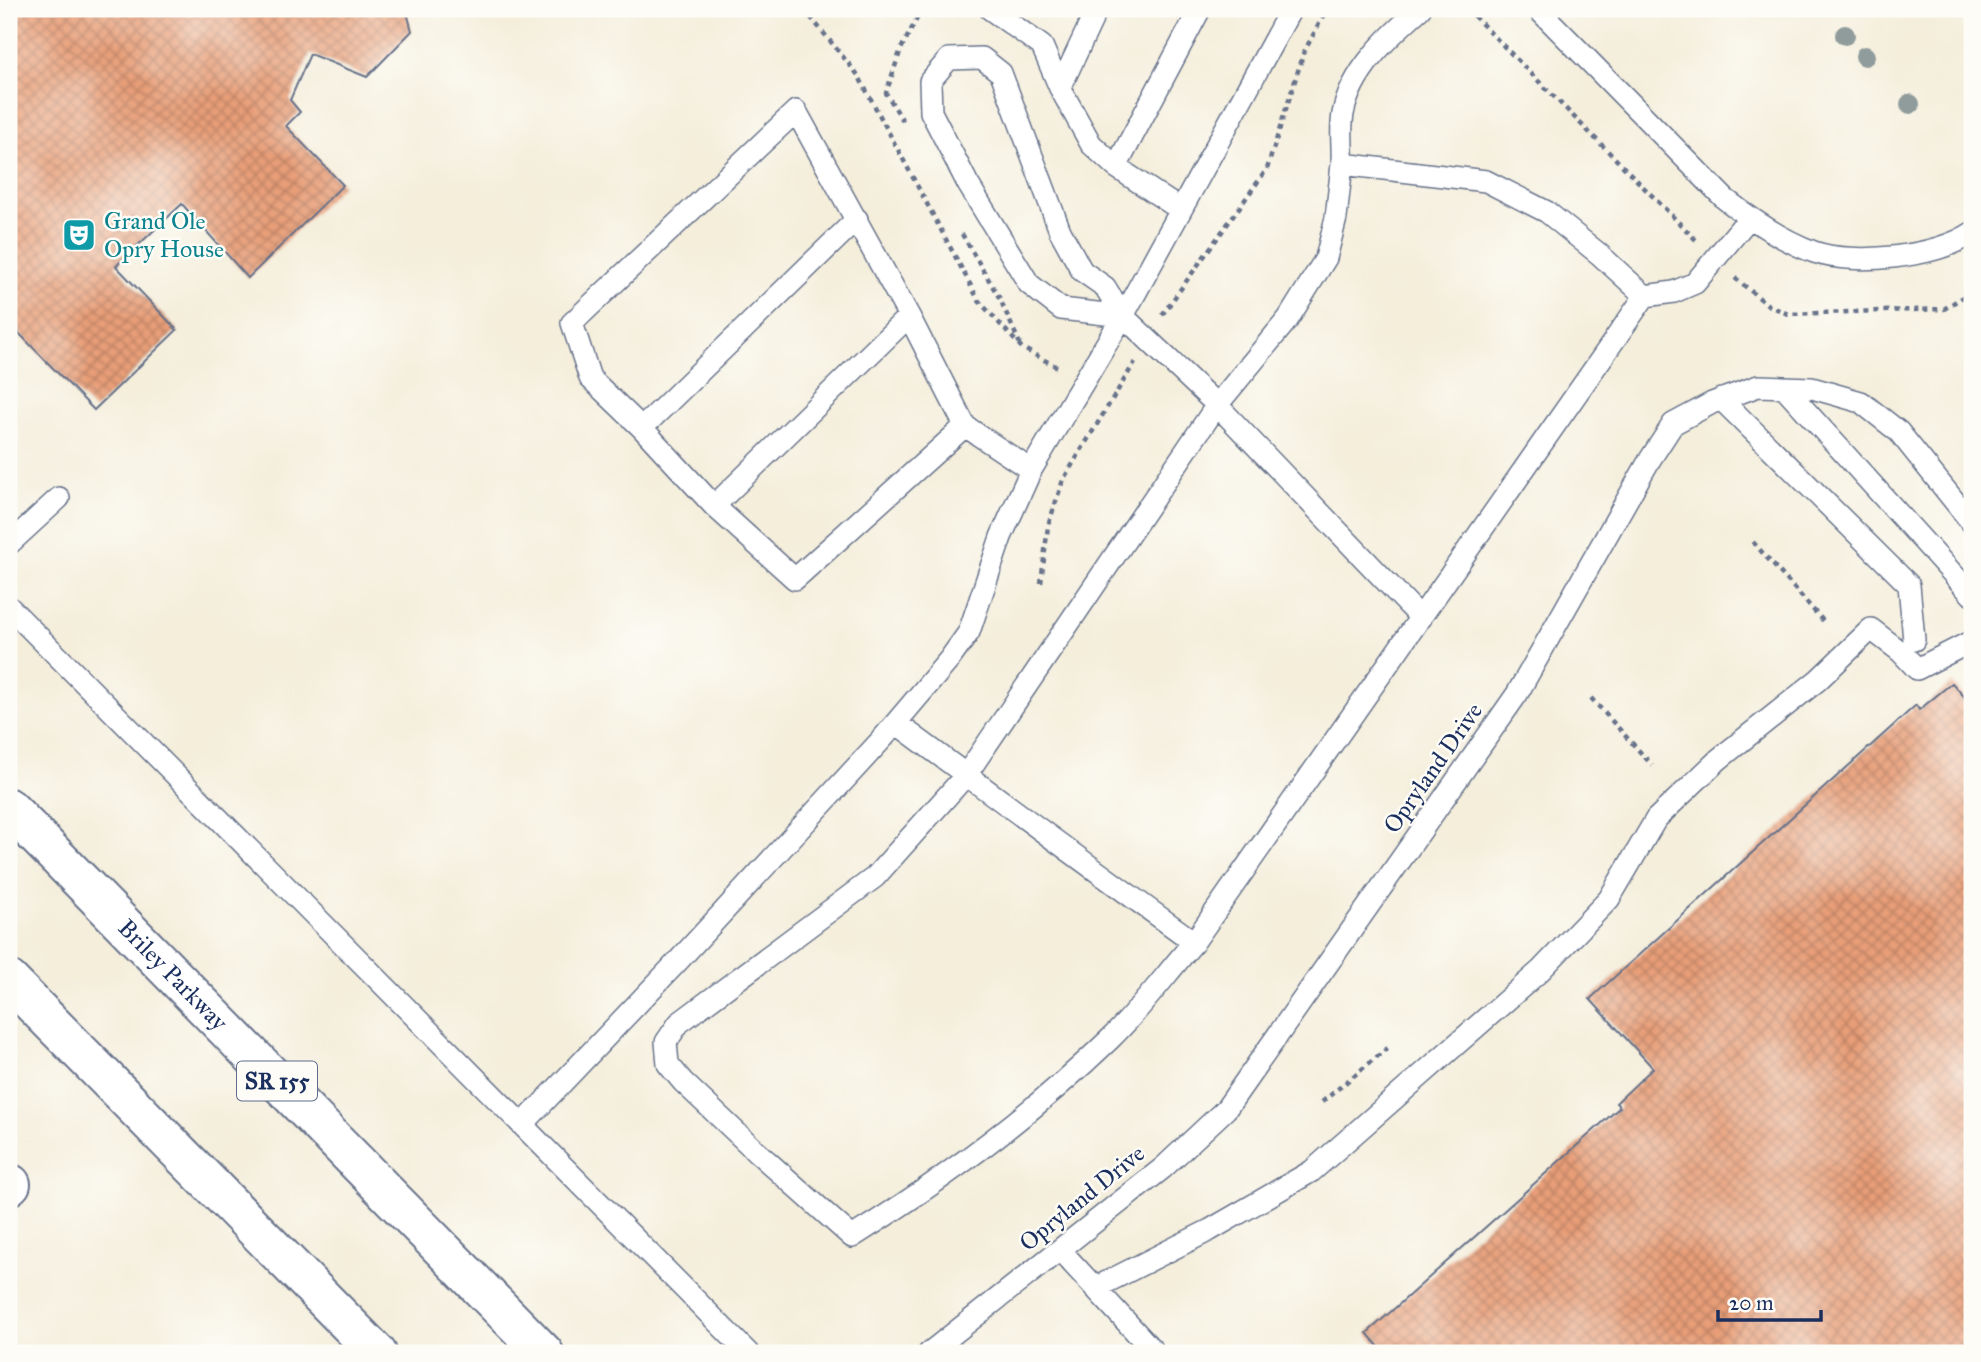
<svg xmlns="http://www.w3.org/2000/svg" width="1981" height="1362" viewBox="0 0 1981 1362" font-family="'IM FELL Great Primer',serif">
  <defs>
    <pattern id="building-cross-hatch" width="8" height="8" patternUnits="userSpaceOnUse" patternTransform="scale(1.75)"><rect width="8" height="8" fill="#e89e77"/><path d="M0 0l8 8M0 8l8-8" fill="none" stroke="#bb8165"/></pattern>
  </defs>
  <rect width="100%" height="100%" fill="#fdfcf7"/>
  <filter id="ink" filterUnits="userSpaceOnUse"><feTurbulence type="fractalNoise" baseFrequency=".0143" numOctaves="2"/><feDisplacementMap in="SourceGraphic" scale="14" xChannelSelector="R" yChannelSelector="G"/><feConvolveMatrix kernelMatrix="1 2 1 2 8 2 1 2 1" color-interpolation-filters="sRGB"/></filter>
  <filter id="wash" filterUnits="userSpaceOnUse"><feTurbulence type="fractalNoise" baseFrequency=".00686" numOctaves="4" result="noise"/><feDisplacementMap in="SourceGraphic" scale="28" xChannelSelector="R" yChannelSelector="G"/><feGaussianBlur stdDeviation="1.57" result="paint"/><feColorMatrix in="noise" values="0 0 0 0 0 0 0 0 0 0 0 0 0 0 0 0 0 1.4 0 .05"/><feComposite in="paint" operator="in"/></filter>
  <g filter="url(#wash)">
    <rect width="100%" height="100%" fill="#f4eedb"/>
    <g id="blocks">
      <!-- building -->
      <path fill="url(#building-cross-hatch)" d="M9 9H406L412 31 367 77 310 54 290 100 300 112 286 126 343 185 248 278 182 204 116 266 177 330 94 410 9 323Z
        M1952 683 1972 705V1353H1384L1367 1333 1620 1107 1616 1103 1653 1068 1590 999 1916 705 1919 710Z
        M9 1348 38 1350V1353H9Z"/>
    </g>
  </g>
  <g filter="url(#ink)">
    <use href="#blocks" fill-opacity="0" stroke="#67728a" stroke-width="2"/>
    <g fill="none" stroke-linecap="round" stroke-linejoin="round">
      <defs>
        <path id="service" d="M990 9 1042 46 1060 88 1091 144 1116 167 1181 210
          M1420 9C1388 37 1351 71 1343 114 1340 130 1343 148 1342 164L1486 181 1547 212 1599 254 1645 296
          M1538 9 1725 199C1752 220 1781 240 1814 252 1854 266 1937 257 1972 233
          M982 58 1001 73 1060 231 1082 271 1105 287 1123 316 1061 309 1029 284 968 184 931 112 930 81 949 59Z
          M1060 88 1097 9
          M1342 164 1336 218 1326 258 1288 319 1217 405 1421 618
          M1116 167 1200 9
          M1785 388 1972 595
          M1721 399 1909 585 1914 640
          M965 426 795 579 714 506 642 428 590 378 572 323 796 111 909 316 965 426 1031 470
          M642 428 857 219
          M714 506 909 316
          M9 544 59 498
          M9 607 748 1353
          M896 723C995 796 1094 870 1194 942 1166 974 1140 1010 1110 1039 1031 1115 945 1179 852 1237L758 1153 683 1082 668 1064 666 1042 679 1023 875 877 966 775 1217 405 1123 316 1291 9
          M1194 942 1645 296 1674 292 1695 283 1749 218
          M522 1125 679 960 883 738 949 660 969 632 1001 537 1031 470 1123 316
          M1060 1250 1155 1353
          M1095 1288 1210 1230 1312 1171 1540 971 1609 899 1656 819 1719 759 1818 680 1871 629 1901 652 1917 669 1972 641
          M929 1353 1163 1168 1226 1109 1517 694 1649 461 1673 424 1712 403 1758 386 1812 388 1861 402 1899 432 1972 523"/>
        <path id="minor" d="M9 1186 11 1184"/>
        <g id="motorway">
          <path id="s1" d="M9 808 544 1353"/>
          <path d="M9 980 377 1353"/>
        </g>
      </defs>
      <!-- service casing -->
      <use href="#service" stroke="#67728a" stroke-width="24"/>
      <!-- minor casing -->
      <use href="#minor" stroke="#67728a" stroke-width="42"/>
      <!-- motorway casing -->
      <use href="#motorway" stroke="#67728a" stroke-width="42"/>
      <!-- path -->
      <path stroke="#67728a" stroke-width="4.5" stroke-dasharray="5 5" stroke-linecap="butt" d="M804 9 858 75 979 301 1022 348 1061 369
        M1467 9 1696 240
        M903 121 886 93 901 49 922 9
        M962 234 1000 299 1020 344
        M1735 278 1768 305 1788 314 1944 309 1972 291
        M1162 315 1267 169 1304 52 1327 9
        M1753 542 1825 623
        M1041 583 1048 526 1063 480 1135 362
        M1591 698 1652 765
        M1322 1102 1390 1046"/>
      <!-- service -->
      <use href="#service" stroke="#fff" stroke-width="21"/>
      <!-- minor -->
      <use href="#minor" stroke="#fff" stroke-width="38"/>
      <!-- motorway -->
      <use href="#motorway" stroke="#fff" stroke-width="38"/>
    </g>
    <!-- trees -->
    <g fill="#909c9c">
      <circle cx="1845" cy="35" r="10"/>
      <circle cx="1865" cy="56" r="10"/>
      <circle cx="1910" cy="104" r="10"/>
    </g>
  </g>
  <!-- icons -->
  <defs>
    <symbol id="theatre-square" viewBox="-11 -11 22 22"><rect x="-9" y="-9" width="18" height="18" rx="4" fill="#0f9aa8" stroke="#fdfcf7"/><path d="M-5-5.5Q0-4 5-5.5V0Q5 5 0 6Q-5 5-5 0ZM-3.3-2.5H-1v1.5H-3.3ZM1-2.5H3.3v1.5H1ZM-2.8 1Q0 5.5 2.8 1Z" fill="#fff"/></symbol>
  </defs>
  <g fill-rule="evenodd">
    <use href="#theatre-square" x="60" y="216" width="38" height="38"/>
  </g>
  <g text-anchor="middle" stroke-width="5" stroke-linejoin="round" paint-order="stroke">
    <!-- shield labels -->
    <rect fill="#fdfcf7" stroke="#5f6c8c" stroke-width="2" x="237" y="1061.5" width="80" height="39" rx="5"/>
    <g font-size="23" font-weight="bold" fill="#1b2f5e">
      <text x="277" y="1089">SR 155</text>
    </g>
    <!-- culture labels -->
    <g font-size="24" fill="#0d838f" stroke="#fdfcf7" text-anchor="start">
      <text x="104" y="229">Grand Ole<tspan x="104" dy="28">Opry House</tspan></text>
    </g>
    <!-- street labels -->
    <g font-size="24" fill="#1b2f5e" stroke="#fdfcf7">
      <text transform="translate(1433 768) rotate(-55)" y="8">Opryland Drive</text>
      <text dy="8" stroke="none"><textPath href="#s1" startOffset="234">Briley Parkway</textPath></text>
      <text transform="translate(1082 1198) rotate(-39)" y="8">Opryland Drive</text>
    </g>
  </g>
  <!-- margin -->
  <rect width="1981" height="1362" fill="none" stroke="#fdfcf7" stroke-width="35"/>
  <!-- scale -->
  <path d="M1718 1310v10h103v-10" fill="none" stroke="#1b2f5e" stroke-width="3.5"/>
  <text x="1729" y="1310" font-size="21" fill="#1b2f5e" stroke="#fdfcf7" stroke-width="5" paint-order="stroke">20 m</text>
</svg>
